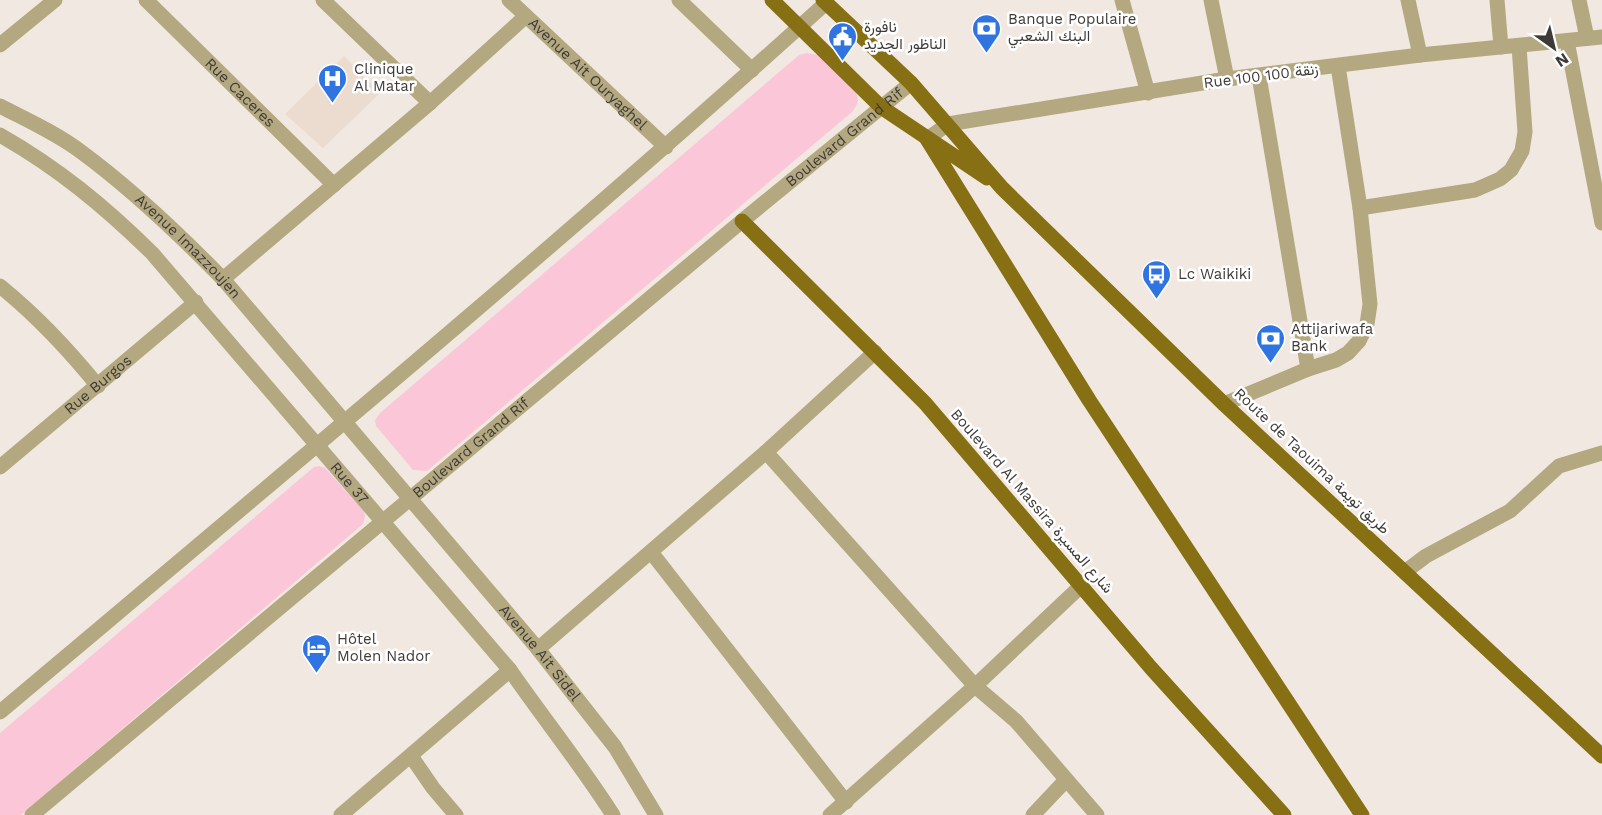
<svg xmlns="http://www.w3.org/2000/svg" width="1602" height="815" viewBox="0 0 1602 815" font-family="'Work Sans',Vazirmatn,sans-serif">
  <rect width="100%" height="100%" fill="#f1e8e1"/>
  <!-- built -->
  <path fill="#ecdcd0" d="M344 56 380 93 323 148 285 114Z"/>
  <!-- green -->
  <path fill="#fbc7d8" d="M807 53 819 55 855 91C860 100 858 104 852 112L427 471 413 470 376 426 375 420 380 413 799 55Z
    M319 466 325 468 364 511 365 517 363 524 21 815H0V733L314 467Z"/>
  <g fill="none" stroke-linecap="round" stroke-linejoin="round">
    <!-- minor -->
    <g stroke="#b4a880" stroke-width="15">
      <path id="s1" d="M146 0 334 185"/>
      <path d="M323 0 430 103"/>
      <path id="s2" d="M509 0 666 147"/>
      <path d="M679 0 752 70"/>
      <path d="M1122 0 1148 93"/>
      <path d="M1211 0 1227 79"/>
      <path d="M1408 0 1420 55"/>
      <path d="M1497 0 1501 47"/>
      <path d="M1579 0 1587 38"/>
      <path d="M1567 41 1602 223"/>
      <path d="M0 45 55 0"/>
      <path d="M1259 76 1308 369"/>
      <path id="s3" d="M0 106C27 120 56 133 80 151 132 189 178 233 223 279L538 649 615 747 656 815"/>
      <path id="s4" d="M0 135C58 168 104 206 152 253L510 670C544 719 581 765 613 815"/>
      <path d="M927 139 948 124 1227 79 1420 55 1602 37"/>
      <path d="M1360 208 1475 190 1500 179 1511 170 1522 151 1525 132 1519 46"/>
      <path d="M223 279 430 103 526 16"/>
      <path d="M0 286C37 316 68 349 98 386"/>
      <path d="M1224 404 1308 369 1336 360 1348 353 1359 341 1367 324 1370 304 1360 208 1338 66"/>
      <path d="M766 452 975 686 1016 721 1097 815"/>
      <path id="s5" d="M0 467 196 302"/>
      <path d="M651 552 846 802"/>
      <path d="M1406 571 1426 556 1510 511 1559 466 1602 453"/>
      <path d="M538 649 766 452 875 352"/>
      <path d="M0 712C278 478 557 246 826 3"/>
      <path d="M411 756 433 788 456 815"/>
      <path id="s6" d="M32 815 742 221 911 83"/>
      <path d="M341 815 510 670"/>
      <path d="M830 815 975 686 1082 585"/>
      <path d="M1033 815 1066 780"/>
    </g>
    <!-- major -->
    <path stroke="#877013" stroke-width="15" d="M772 0 881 107 987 178
      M823 0 911 83 1002 188 1224 404 1602 756
      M927 139 1089 400 1362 815
      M742 221 925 403 1151 668 1284 815"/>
  </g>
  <!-- icons -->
  <defs>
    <symbol id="bank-pin" viewBox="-11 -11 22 30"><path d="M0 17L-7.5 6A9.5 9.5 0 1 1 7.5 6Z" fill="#2f74e1" stroke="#fff"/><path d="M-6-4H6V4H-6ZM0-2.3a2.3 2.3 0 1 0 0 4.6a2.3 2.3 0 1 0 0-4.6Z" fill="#fff"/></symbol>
    <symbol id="civic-pin" viewBox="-11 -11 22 30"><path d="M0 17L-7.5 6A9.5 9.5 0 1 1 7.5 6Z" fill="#2f74e1" stroke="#fff"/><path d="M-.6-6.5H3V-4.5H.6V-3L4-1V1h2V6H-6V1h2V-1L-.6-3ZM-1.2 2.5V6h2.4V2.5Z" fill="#fff"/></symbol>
    <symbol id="hospital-pin" viewBox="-11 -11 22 30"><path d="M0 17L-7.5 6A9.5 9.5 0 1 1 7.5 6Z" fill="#2f74e1" stroke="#fff"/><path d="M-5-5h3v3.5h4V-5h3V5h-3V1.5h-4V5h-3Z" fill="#fff"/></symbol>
    <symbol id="bus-pin" viewBox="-11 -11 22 30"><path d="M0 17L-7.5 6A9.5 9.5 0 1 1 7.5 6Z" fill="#2f74e1" stroke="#fff"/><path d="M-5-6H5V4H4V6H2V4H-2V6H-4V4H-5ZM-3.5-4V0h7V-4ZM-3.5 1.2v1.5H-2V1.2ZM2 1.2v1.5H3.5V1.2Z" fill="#fff"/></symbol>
    <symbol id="hotel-pin" viewBox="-11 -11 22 30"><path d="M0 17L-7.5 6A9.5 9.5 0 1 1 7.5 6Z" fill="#2f74e1" stroke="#fff"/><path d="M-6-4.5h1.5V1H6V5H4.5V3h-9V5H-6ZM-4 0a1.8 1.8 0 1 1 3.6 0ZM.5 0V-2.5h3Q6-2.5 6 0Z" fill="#fff"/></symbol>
  </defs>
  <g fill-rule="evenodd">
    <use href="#bank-pin" x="970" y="12" width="33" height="45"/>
    <use href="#civic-pin" x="826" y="20" width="33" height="45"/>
    <use href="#hospital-pin" x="316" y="62" width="33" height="45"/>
    <use href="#bus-pin" x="1140" y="258" width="33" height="45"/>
    <use href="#bank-pin" x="1254" y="322" width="33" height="45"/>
    <use href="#hotel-pin" x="300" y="632" width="33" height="45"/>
  </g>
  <g text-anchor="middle" stroke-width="5" stroke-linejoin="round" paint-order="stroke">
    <!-- poi labels -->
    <g font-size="15" fill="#3e3a37" stroke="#fff" text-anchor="start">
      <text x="1008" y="24">Banque Populaire<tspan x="1008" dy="17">البنك الشعبي</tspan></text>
      <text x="864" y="32">نافورة<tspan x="864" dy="17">الناظور الجديد</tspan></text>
      <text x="354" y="74">Clinique<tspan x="354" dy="17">Al Matar</tspan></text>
      <text x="1178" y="279">Lc Waikiki</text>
      <text x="1291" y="334">Attijariwafa<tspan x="1291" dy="17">Bank</tspan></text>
      <text x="337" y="644">Hôtel<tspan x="337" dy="17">Molen Nador</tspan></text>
    </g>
    <!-- street labels -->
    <g font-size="15" fill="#3e3a37" stroke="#fff">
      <text dy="5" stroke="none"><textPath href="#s2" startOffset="108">Avenue Ait Ouryaghel</textPath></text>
      <text transform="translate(1261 76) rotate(-7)" y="5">Rue 100 زنقة 100</text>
      <text dy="5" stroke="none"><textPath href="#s1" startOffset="132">Rue Caceres</textPath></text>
      <text dy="5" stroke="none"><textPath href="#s6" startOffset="1058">Boulevard Grand Rif</textPath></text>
      <text dy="5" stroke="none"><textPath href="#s3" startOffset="236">Avenue Imazzoujen</textPath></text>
      <text dy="5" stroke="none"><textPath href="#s5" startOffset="128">Rue Burgos</textPath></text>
      <text dy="5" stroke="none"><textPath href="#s6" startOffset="572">Boulevard Grand Rif</textPath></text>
      <text transform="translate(1312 461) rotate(43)" y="5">Route de Taouima طريق تويمة</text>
      <text dy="5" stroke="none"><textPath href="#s4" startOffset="496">Rue 37</textPath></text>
      <text transform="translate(1032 501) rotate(49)" y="5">Boulevard Al Massira شارع المسيرة</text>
      <text dy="5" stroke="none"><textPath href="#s3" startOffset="774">Avenue Ait Sidel</textPath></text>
    </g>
  </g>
  <!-- north arrow -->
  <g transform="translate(1554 48) rotate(146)" stroke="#ffffff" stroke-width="4.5" paint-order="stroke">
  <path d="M0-4.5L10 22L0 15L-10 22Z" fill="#3e3a37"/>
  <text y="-9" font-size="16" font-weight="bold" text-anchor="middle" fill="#3e3a37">N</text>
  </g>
</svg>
